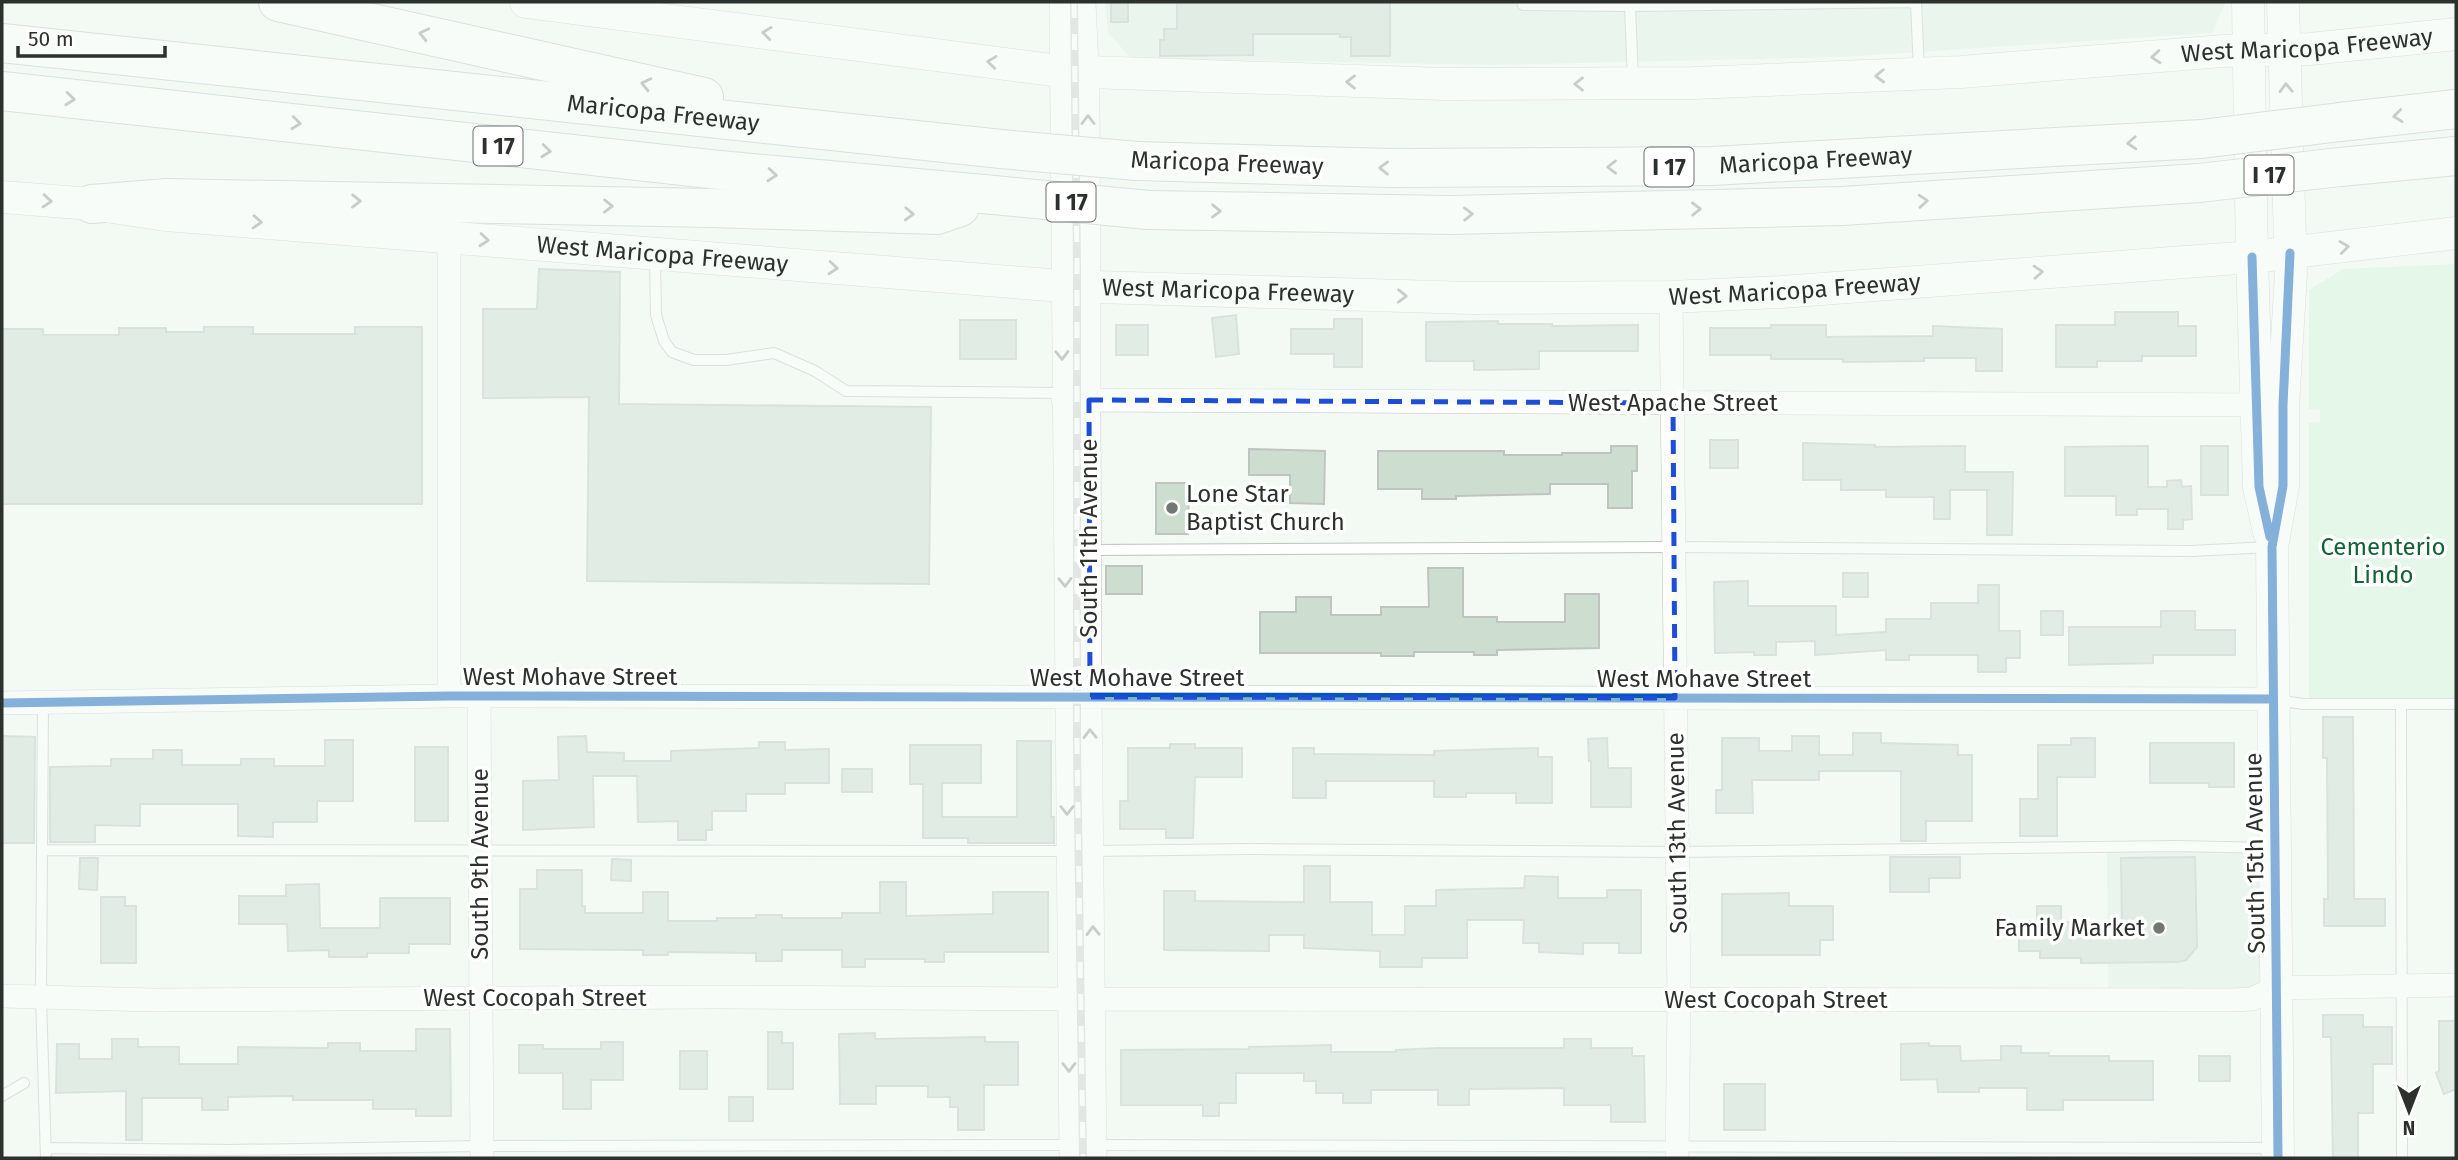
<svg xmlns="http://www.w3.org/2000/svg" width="2458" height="1160" viewBox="0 0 2458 1160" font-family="'Fira Sans',sans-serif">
  <rect width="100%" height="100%" fill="#f3faf4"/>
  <!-- built -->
  <path fill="#e1efe4" d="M1105 2H2226L2212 33 1841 57 1495 65 1131 58 1108 33Z
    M2107 851H2268L2267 985 2245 994 2108 993Z"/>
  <!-- green -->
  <path fill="#d4f3db" d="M2456 264V700L2309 699V423L2320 422V410L2309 409V290L2343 269Z"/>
  <!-- building -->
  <path fill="#cdded1" stroke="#bfc4c0" stroke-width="2" d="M1111 2H1128V22H1111Z
    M1177 2H1390V56H1351V37H1340V34H1253V55L1160 56V40H1164V29H1177Z
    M539 269 620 272 619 404 931 407 929 584 587 581 589 397 483 398V309H537Z
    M2115 312H2178V326H2196V356H2142V361H2097V367H2056V325H2115Z
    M1236 315 1239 354 1216 357 1212 318Z
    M1334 319H1362V367H1334V354H1291V329H1334Z
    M960 320H1016V359H960Z
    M1498 321V324H1552V326L1638 325V351H1539V369L1474 370V361H1426V322Z
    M1116 325H1148V355H1116Z
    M1771 325H1826V337L1933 336V326L2002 329V371H1976V358H1924V361L1843 362V359H1771V355H1710V328H1771Z
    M204 327H253V334H355V327H422V504H2V329H43V335H119V328H166V332H204Z
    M1710 440H1738V468H1710Z
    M1803 443 1875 445V447L1965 446V472H2013L2012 535H1987V490H1950V519H1934V497H1886V490H1841V480H1803Z
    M1611 446H1637V471H1632V508H1608V484H1550V494L1456 496V499H1422V489H1378V451H1504V455H1562V453H1611Z
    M2148 446V487H2167V481L2181 480 2182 487 2191 486 2192 519 2183 520V529H2168V509H2137V515H2116V496H2065V447Z
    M2201 446H2228V495H2201Z
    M1249 449 1325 451 1324 504 1290 503V475H1249Z
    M1156 483H1189L1188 534H1156Z
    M1106 566H1142V594H1106Z
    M1428 568H1463V617H1497V622H1565V594H1599V648L1497 650V655H1474V652H1414V656H1381V653H1260V612H1296V597H1331V615H1381V607H1429Z
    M1843 573H1868V597H1843Z
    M1748 581V606H1836V635L1886 632V619H1931V603H1978V585H1999V631H2020V658H2006V672H1978V655H1909V660H1886V650L1815 655V641L1776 642V655H1754V652L1715 653 1714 582Z
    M2041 611H2063V635H2041Z
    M2161 611H2195V630H2235V655H2153V663L2069 665V627H2161Z
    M2323 717H2353L2354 899H2385V926H2324V899H2328L2327 758H2323Z
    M1853 733H1881V743L1958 745V755H1972V821H1926V841H1901V771H1819V780H1752L1753 813H1716V790H1722V738H1759V751H1792V736H1819V755H1853Z
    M2 736 35 737 34 843H2Z
    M586 736 587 752 624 753V761H671V751L759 748V742H785V750L829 749V783H785V794H746V811H712V830H706V840H678V821L638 822 637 776H593L594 827 523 830V781L559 780 558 737Z
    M1607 738 1608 768H1631V807H1591V761H1589L1588 739Z
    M2071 738H2095V777H2057V836H2020V799H2038V745H2071Z
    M325 740H353V801H317V822H273V837L238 836V804H140V826L95 825V842H50V767L111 766V759H153V750H182V765H241V759H274V766H325Z
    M1017 741H1051V817H1054V843H968V838H923V784H910V745H981V783H942V817H1017Z
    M2150 743H2234V787H2209V783H2150Z
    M1170 744H1195V748H1242V777H1195L1193 838H1166V829H1120V801H1128V748H1170Z
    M415 747H448V821H415Z
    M1293 748H1314V754L1434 755V751L1538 748V757H1552V803H1516V793H1466V797H1434V781H1326V798H1293Z
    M842 769H872V792H842Z
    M1890 857H1960V878H1929V892H1890Z
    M2195 857 2197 947 2186 960 2177 962 2081 963V958H2040V951H2019V934H2037V906H2061V922H2122L2121 858Z
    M80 858H98L97 890 79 889Z
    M612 859 631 860V881L611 880Z
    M1304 866H1330V902H1372V935H1405V906H1436V890L1524 888 1525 876 1558 877V898H1607V890H1641V953H1619V943H1583V954L1539 952V943H1523L1524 920H1467V958H1422V967H1380V951L1304 948V935H1269V951L1164 950V891H1195V901L1304 902Z
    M537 870H582V906H585V913H643V892H668V921H717V918H756V915H782V918H842V913H880V882H906V916L993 914V892H1048V952H944V962H925V959H865V967H842V950H782V961H756V953L668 952V955H643V950L520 949V889H537Z
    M319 884 320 928H380V898H450V944H409V953H367V957H329V950L288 951 287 924H239V896H286V885Z
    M1789 893V906H1833V940H1820V955H1722V894Z
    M101 897H125V906H136V963H101Z
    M2323 1015H2363V1027H2392V1064H2373V1113H2358V1158H2333L2331 1037H2323Z
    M2439 1021H2456V1089L2444 1094 2436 1073 2439 1071Z
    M416 1029H450L451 1116H416V1109H373V1100H293V1096L228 1097V1110H202V1098H142V1140H126V1091L56 1093 57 1044H79V1059H112V1039H138V1047H179V1064H238V1047L328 1048V1043H360V1051H416Z
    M768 1032H782V1043H793V1089H768Z
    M875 1033V1039L985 1037V1042H1018V1085H984V1130H958V1107H950V1097H928V1086H876V1104H840L839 1034Z
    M1564 1039H1591V1048H1632V1056H1644L1645 1122H1611V1105H1564V1088L1469 1089V1105H1438V1090H1371V1103H1343V1093H1316V1081H1304V1073H1236V1103H1219V1116H1203V1105H1121V1050L1249 1049V1047L1331 1045V1052H1396V1050L1438 1048H1564Z
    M601 1042H623V1080H591V1109H563V1073H519V1045H543V1049H601Z
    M1929 1043V1046H1960L1961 1061 2001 1060V1046H2021V1053H2049V1056H2109V1061H2153V1100H2063V1110H2027V1088H1979V1092H1938L1937 1079 1901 1080V1044Z
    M680 1051H707V1089H680Z
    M2199 1056H2230V1081H2199Z
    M1724 1084H1765V1130H1724Z
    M729 1097H753V1121H729Z"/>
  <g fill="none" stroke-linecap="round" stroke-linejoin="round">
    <defs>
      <path id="lane" d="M1916 2 1919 71
        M1523 5 1630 6
        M1633 82 1630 6 1915 2
        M655 257 656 315 664 341 672 352 694 360H726L774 353 815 371 846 391 1063 393
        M1090 550 1674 547 2191 551 2270 547
        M2275 700 2303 704H2456
        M43 704 41 999 46 1158
        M2401 704 2402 1158
        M42 850 1067 851
        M1092 851 1250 849 1678 852 2176 846 2272 848
        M2 1096 24 1083
        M47 1148 232 1150 482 1146 1083 1145 2277 1148"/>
      <path id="street" d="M1061 2 1071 1158
        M1084 2 1088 88 1090 697 1095 1158
        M1671 297 1679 1000 1677 1158
        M1063 400 2271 405
        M449 696V238
        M479 696 482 1158
        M2 703 449 696 2273 699
        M2 996 153 1000 719 997 1068 999
        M1094 999 2232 1000 2252 999 2276 988 2456 985"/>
      <g id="secondary">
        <path id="s1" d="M526 2 1060 71 1444 84 1694 83 1961 72 2223 51 2310 49 2456 34"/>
        <path d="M2248 2 2252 257 2259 487 2269 532"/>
        <path id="s2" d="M2 197 92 204 166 215 1062 286 1470 298 1671 297 1781 292 2252 257 2456 233"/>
        <path d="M2278 1158 2272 547 2283 486V405L2291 274 2283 2"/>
      </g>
      <g id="highway">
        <path d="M278 2 704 97"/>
        <path id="s3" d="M2 43 1001 149"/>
        <path d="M2 91 719 170 994 195"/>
        <path d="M2340 122 2456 109"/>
        <path id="s4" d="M1137 161 1391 168 1712 166 2201 139"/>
        <path d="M2340 167 2456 156"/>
        <path d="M92 204 167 198 712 208 937 215 960 207"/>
        <path d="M1148 210 1451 215 1842 206 2199 183"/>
      </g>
    </defs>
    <!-- lane casing -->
    <use href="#lane" stroke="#bec3bf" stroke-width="12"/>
    <!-- street casing -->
    <use href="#street" stroke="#bec3bf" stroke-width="24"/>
    <!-- secondary casing -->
    <use href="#secondary" stroke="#bec3bf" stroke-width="33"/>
    <!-- highway casing -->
    <use href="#highway" stroke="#bec3bf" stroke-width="40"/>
    <!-- lane -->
    <use href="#lane" stroke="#fdfefd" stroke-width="10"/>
    <!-- street -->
    <use href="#street" stroke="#fdfefd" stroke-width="23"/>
    <!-- secondary -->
    <use href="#secondary" stroke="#fdfefd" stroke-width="32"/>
    <!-- highway -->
    <use href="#highway" stroke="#fdfefd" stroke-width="38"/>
    <defs>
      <path id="rail" d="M1074 2 1077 269V746L1083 1158"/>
    </defs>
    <!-- rail casing -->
    <use href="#rail" stroke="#cfd1cf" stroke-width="8"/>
    <!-- rail -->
    <use href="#rail" stroke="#fff" stroke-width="5" stroke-dasharray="16" stroke-linecap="butt"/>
    <defs>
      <path id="highway-bridge" d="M2201 139 2340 122
        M1001 149 1137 161
        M2199 183 2340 167
        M994 195 1148 210"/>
    </defs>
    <!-- highway-bridge casing -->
    <use href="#highway-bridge" stroke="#bec3bf" stroke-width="40" stroke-linecap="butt"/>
    <!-- highway-bridge -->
    <use href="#highway-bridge" stroke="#fdfefd" stroke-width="38"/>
    <defs>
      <path id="cycleway" d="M2252 257 2259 487 2270 537
        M2 703 449 696 2273 699
        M2278 1158 2272 547 2283 486V405L2290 253"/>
    </defs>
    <!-- cycleway casing -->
    <use href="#cycleway" stroke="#fff" stroke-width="13"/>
    <!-- cycleway -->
    <use href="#cycleway" stroke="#0057b8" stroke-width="9"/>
  </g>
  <!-- one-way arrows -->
  <defs><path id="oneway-chevron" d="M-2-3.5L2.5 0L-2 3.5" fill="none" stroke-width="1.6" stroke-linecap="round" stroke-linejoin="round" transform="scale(1.75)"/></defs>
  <g stroke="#949895">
    <use href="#oneway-chevron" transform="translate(767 33) rotate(-173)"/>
    <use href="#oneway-chevron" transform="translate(424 34) rotate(-167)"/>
    <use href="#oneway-chevron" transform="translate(2156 57) rotate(175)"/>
    <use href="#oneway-chevron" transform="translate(992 62) rotate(-173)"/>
    <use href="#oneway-chevron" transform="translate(1880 76) rotate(178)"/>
    <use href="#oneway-chevron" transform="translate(1351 82) rotate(-179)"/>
    <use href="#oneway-chevron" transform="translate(646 84) rotate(-167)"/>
    <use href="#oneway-chevron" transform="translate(1579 84) rotate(-180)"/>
    <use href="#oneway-chevron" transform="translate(2286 88) rotate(-92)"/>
    <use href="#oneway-chevron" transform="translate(70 99) rotate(6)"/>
    <use href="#oneway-chevron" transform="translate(2398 116) rotate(173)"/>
    <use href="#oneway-chevron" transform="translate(1088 120) rotate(-90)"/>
    <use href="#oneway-chevron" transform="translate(296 123) rotate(6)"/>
    <use href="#oneway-chevron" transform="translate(2132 143) rotate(177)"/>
    <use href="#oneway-chevron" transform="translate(546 151) rotate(6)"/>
    <use href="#oneway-chevron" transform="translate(1612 167) rotate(180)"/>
    <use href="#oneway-chevron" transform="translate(1384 168) rotate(-179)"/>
    <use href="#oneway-chevron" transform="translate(772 175) rotate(5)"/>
    <use href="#oneway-chevron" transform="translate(47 201) rotate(4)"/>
    <use href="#oneway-chevron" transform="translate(356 201) rotate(1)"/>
    <use href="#oneway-chevron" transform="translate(1923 201) rotate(-4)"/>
    <use href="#oneway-chevron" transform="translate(608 206) rotate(1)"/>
    <use href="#oneway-chevron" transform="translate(1696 209) rotate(-1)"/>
    <use href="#oneway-chevron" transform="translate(1216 211) rotate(1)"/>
    <use href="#oneway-chevron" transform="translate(909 214) rotate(2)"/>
    <use href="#oneway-chevron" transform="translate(1468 214) rotate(-1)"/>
    <use href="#oneway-chevron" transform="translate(257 222) rotate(4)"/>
    <use href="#oneway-chevron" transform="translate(484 240) rotate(5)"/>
    <use href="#oneway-chevron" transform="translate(2344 247) rotate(-7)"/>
    <use href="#oneway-chevron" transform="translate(833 268) rotate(5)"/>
    <use href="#oneway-chevron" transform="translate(2038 272) rotate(-4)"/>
    <use href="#oneway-chevron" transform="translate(1402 296) rotate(1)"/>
    <use href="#oneway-chevron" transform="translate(1062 355) rotate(89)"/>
    <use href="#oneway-chevron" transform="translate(1065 582) rotate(89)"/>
    <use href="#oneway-chevron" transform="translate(1090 734) rotate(-91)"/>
    <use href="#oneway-chevron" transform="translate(1067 810) rotate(90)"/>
    <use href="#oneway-chevron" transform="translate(1093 931) rotate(-91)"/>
    <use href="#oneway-chevron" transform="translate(1069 1067) rotate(89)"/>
  </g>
  <!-- marked area -->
  <path d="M0 0H2458V1160H0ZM1089 400 1673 403 1675 698 1090 697Z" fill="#f3faf4" fill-opacity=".55" fill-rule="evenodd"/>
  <path fill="none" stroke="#1d4ed8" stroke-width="5" stroke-dasharray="14 9" stroke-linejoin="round" d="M1089 400 1673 403 1675 698 1090 697Z"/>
  <!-- markers -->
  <g fill="#727773" stroke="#fff" stroke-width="2.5">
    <circle cx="1172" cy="508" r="7"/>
    <circle cx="2159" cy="928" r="7"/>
  </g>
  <g text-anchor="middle" stroke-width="7" stroke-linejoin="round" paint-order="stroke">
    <!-- shield labels -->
    <g fill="#fff" stroke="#6b6f6c" stroke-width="2">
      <rect x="473.5" y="126.5" width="49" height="39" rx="5"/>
      <rect x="1644.5" y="147.5" width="49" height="39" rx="5"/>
      <rect x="2244.5" y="155.5" width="49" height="39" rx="5"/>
      <rect x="1046.5" y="182.5" width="49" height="39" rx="5"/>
    </g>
    <g font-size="23" font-weight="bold" fill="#2c312d">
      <text x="498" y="154">I 17</text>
      <text x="1669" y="175">I 17</text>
      <text x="2269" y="183">I 17</text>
      <text x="1071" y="210">I 17</text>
    </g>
    <!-- street labels -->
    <g font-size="24" fill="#2c312d" stroke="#fff">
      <text dy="8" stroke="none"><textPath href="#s1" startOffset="1787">West Maricopa Freeway</textPath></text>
      <text dy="8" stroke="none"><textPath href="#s3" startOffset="665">Maricopa Freeway</textPath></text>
      <text dy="8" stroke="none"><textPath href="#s4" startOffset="679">Maricopa Freeway</textPath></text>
      <text transform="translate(1227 163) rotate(2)" y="8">Maricopa Freeway</text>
      <text dy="8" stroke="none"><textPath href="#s2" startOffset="663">West Maricopa Freeway</textPath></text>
      <text dy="8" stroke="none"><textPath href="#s2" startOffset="1797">West Maricopa Freeway</textPath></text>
      <text dy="8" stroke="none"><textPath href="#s2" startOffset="1230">West Maricopa Freeway</textPath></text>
      <text x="1673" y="411">West Apache Street</text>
      <text transform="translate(1089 538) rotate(-90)" y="8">South 11th Avenue</text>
      <text x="570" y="685">West Mohave Street</text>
      <text x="1137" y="686">West Mohave Street</text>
      <text x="1704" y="687">West Mohave Street</text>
      <text transform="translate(1677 833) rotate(-91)" y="8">South 13th Avenue</text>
      <text transform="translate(2255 853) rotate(-91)" y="8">South 15th Avenue</text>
      <text transform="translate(480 864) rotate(-90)" y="8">South 9th Avenue</text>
      <text x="535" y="1006">West Cocopah Street</text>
      <text x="1776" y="1008">West Cocopah Street</text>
    </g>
    <!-- poi labels -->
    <g font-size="24" fill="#2c312d" stroke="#fff" text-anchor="start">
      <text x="1186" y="502">Lone Star<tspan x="1186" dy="28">Baptist Church</tspan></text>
      <text x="2145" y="936" text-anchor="end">Family Market</text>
    </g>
    <!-- park labels -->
    <g font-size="24" fill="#116434" stroke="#fff">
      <text x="2383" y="555">Cementerio<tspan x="2383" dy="28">Lindo</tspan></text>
    </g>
  </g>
  <!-- border -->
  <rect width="2458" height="1160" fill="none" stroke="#2c312d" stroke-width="7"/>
  <!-- north arrow -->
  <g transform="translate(2409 1111) rotate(180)" stroke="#ffffff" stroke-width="5" paint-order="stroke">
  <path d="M0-5L12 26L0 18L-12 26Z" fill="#2c312d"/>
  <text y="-10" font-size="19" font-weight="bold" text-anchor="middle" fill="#2c312d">N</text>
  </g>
  <!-- scale -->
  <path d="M18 46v10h147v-10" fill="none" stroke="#2c312d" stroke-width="3.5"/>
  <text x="28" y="46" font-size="21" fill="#2c312d" stroke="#ffffff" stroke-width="5" paint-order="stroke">50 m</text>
</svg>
